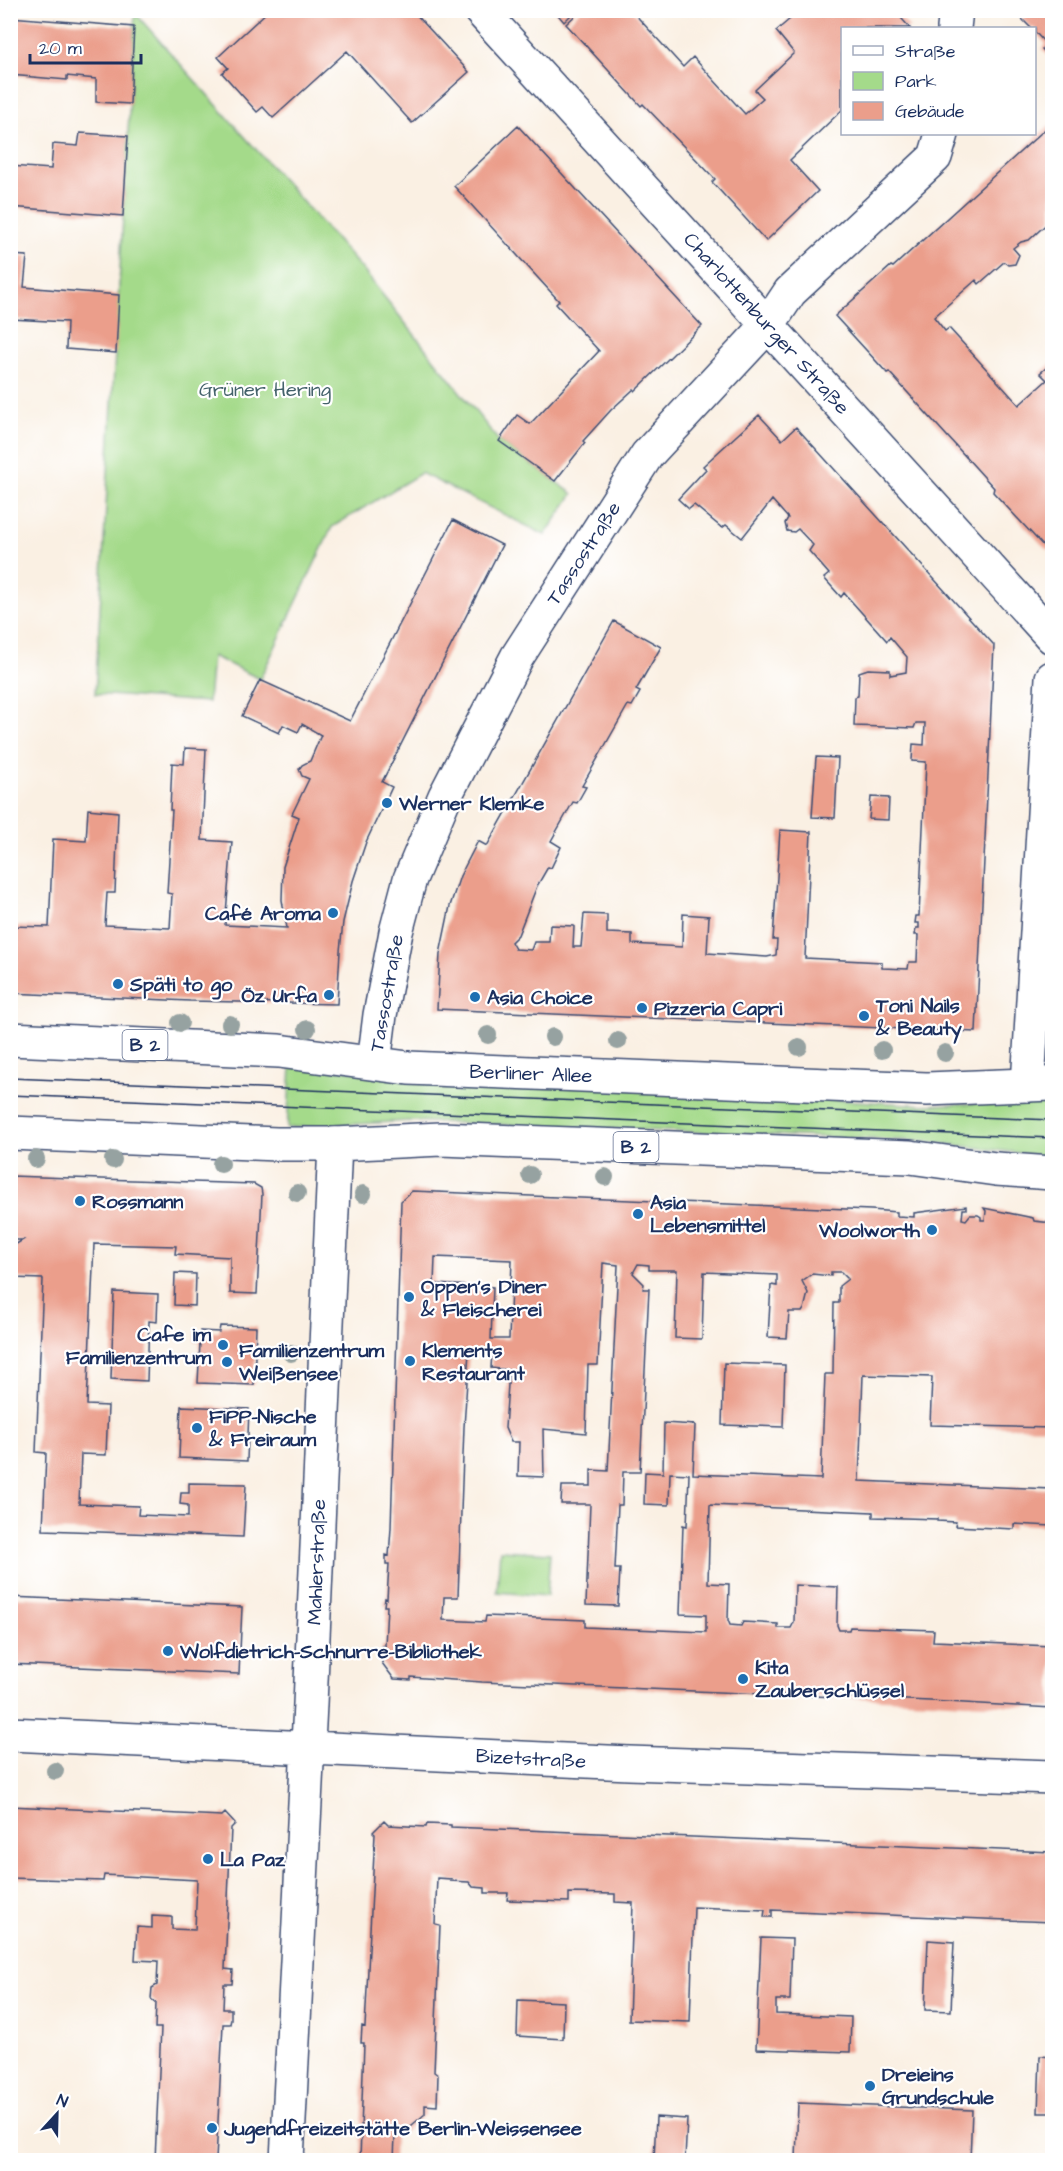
<svg xmlns="http://www.w3.org/2000/svg" width="1063" height="2171" viewBox="0 0 1063 2171" font-family="'Architects Daughter',sans-serif">
  <rect width="100%" height="100%" fill="#fff"/>
  <filter id="ink" filterUnits="userSpaceOnUse"><feTurbulence type="fractalNoise" baseFrequency=".0167" numOctaves="2"/><feDisplacementMap in="SourceGraphic" scale="12" xChannelSelector="R" yChannelSelector="G"/><feConvolveMatrix kernelMatrix="1 2 1 2 8 2 1 2 1" color-interpolation-filters="sRGB"/></filter>
  <filter id="wash" filterUnits="userSpaceOnUse"><feTurbulence type="fractalNoise" baseFrequency=".008" numOctaves="4" result="noise"/><feDisplacementMap in="SourceGraphic" scale="24" xChannelSelector="R" yChannelSelector="G"/><feGaussianBlur stdDeviation="1.35" result="paint"/><feColorMatrix in="noise" values="0 0 0 0 0 0 0 0 0 0 0 0 0 0 0 0 0 1.4 0 .05"/><feComposite in="paint" operator="in"/></filter>
  <g filter="url(#wash)">
    <rect width="100%" height="100%" fill="#faf0e3"/>
    <!-- green -->
    <path fill="#a4da8a" stroke="#608474" stroke-width="1.5" d="M135 13 363 270 499 441 573 494 545 535 421 473 332 527 260 679 212 656 208 702 95 694Z
      M291 1067 924 1105 1052 1101V1157L923 1141 410 1121 287 1128Z
      M500 1550 550 1553 547 1596 497 1592Z"/>
    <g id="blocks">
      <!-- building -->
      <path fill="#eb9e8b" fill-rule="evenodd" d="M269 10H412L469 72 412 123 347 51 273 118 263 107 257 112 222 73 228 68 218 57Z
        M554 10H576L564 22Z
        M581 10H631L683 67 693 57 745 114 763 98 755 90 794 53 776 31 790 19 787 16 794 10H894L910 28H842V110L790 160 818 191 766 241 712 182 715 179 643 104 641 106 566 24Z
        M1031 10H1052V60L1042 49 1046 44 1035 32V28H1031L1022 19Z
        M10 17 134 27 130 104 96 102V79L67 76V80L10 75Z
        M1052 123V219L1029 240 1021 242 1013 248 1019 255 1015 264 1008 265 1004 262 979 284 976 280 934 317 945 331 949 328 1019 405 1047 380 1040 373 1052 363V545L1047 550 993 492 994 488 889 372 887 373 835 316 891 266 893 267Z
        M518 126 702 326 635 391 634 389 611 410 583 441 585 443 555 481 499 441 517 415 530 424 599 351 556 304 559 301 454 186Z
        M80 133 128 136 123 216 10 207V166L51 169 53 144 78 146Z
        M10 255 27 256 24 287 119 295 116 353 66 349 67 322 11 319Z
        M759 415 782 440 796 427 994 645 976 1032 437 1009 440 954 450 906 460 876 478 841 487 846 614 621 661 647 636 690 640 692 632 706 628 705 582 786 586 787 577 803 573 802 551 841 561 847 551 868 548 867 537 886 518 935 511 942 515 949 531 950 534 942H549L550 925 574 926 573 947H581L584 914 607 915V933L632 934V944L682 947 683 914 709 916 707 953 767 957 776 955 777 940H773L780 830 811 832 805 958 882 962V968L908 969 909 962H917L918 935H915L916 928H919V923H915L916 916H919L926 762 912 761 913 744 924 745 925 723H916L914 728 854 726 855 697 858 696 859 672 868 669 890 670V675L906 672 907 657 890 637 887 641 844 593 841 597 824 578 829 574 809 551 813 545 798 529 794 532 787 531 785 523 788 518 772 500 742 538 726 525 722 528 694 505 689 509 678 499 706 469 703 466Z
        M453 520 502 545 382 782 392 787 366 842 353 881 343 922 340 951 337 1004 190 1001 10 993V926L49 927 53 839 86 841 88 809 118 812 115 893H107L105 925 170 928 172 894 167 893 172 810H170L172 763 184 764 185 748 206 749 202 840 232 842 225 925 287 928 282 900 283 867 299 817 292 814 309 779 302 776 299 769 302 765 310 761 321 735 302 724 298 732 283 725 279 733 242 716 260 680 350 721Z
        M816 757 838 758 835 818 812 817Z
        M871 797 889 798 888 820 869 819Z
        M10 1176 254 1184 261 1188 262 1194 257 1294 230 1293V1257L175 1254 176 1246 94 1244 87 1405 108 1406 106 1455 81 1454 79 1504 139 1506 138 1515 188 1517V1505L180 1504 181 1493H189V1483L246 1484 243 1537 43 1530 46 1453 36 1452 43 1279 12 1278 13 1246 23 1240H10Z
        M412 1191 871 1210 897 1212V1216L914 1217V1213L966 1206V1209H963L962 1219 966 1220 970 1215H978L981 1217V1220H985L986 1211 984 1208 1033 1218 1034 1221 1052 1223V1428L930 1425 932 1377 863 1375 859 1481 1052 1489V1526L1014 1524V1529L955 1526 956 1522 937 1521V1519L873 1517V1512L710 1505 708 1583 729 1584 728 1620 730 1625 741 1626 743 1622 778 1624V1628H791L794 1622 795 1585 838 1587 837 1625 839 1630H849L850 1627 934 1630 933 1641 1052 1646V1708L930 1701 482 1682 411 1677V1680L394 1679 382 1663V1646H385L387 1606H384L385 1598 387 1599 389 1564H386V1555L389 1556 391 1528 401 1201ZM435 1257 512 1260 509 1339H491L493 1287 434 1284ZM603 1263 618 1265 608 1471 591 1470V1486H562L561 1504H590L586 1605 618 1606 620 1569H615L618 1505H622L623 1472H640L649 1289H643L644 1284 633 1273 638 1264 649 1265V1270H677L675 1338 702 1339 704 1272 777 1275V1286L771 1285 768 1337 787 1338 789 1312H802L804 1309 808 1293 802 1281 812 1274 831 1276V1272H841L848 1279 839 1286V1303H834L833 1374H825L821 1479 693 1474 695 1425 664 1423 663 1473 645 1472 644 1504 669 1505 670 1473 689 1474 687 1526 683 1525 680 1614 706 1615V1632L585 1627V1620L486 1616 485 1622 443 1620 444 1597H458L464 1427 469 1351 492 1352 491 1368 509 1370 505 1428 511 1442H519L518 1476 544 1477 543 1429 586 1433 588 1365H598Z
        M175 1273 196 1274 195 1306 174 1305Z
        M114 1292 158 1294 157 1322 149 1321 147 1381 111 1379Z
        M220 1326 256 1327 254 1385 198 1383 200 1342H195V1333L200 1334V1331L219 1332Z
        M724 1363 785 1365 783 1427 722 1425Z
        M181 1406 249 1409 247 1461 179 1458Z
        M10 1597 242 1607 239 1674 10 1664Z
        M10 1806 222 1816 225 1813 235 1824 231 1828 225 1969 233 1970 232 1984H224L223 2009H231V2019L230 2024H223L216 2160H155L161 2028H155L156 2003 151 1999 152 1988 157 1985 158 1961 135 1960 137 1927 152 1928V1916L172 1917V1929L195 1930 197 1880 104 1875 103 1881 10 1878Z
        M384 1821 388 1825 426 1827 427 1824 451 1825V1827L1052 1852V1922L772 1910V1917H764L765 1910 694 1907 690 2022 629 2020 633 1903 615 1902V1894L569 1893V1902L507 1900 508 1893H485V1888L473 1887 469 1882 450 1881 451 1879 437 1878 435 1924 440 1925 434 2072 438 2075 437 2106 425 2105V2114L399 2136 395 2135 394 2160H360L364 2043H361L362 2026 365 2027 375 1834 373 1832Z
        M761 1938 792 1939 790 2000H776V2014L851 2017 850 2052 756 2049Z
        M928 1940 954 1942 951 2011 925 2010Z
        M518 2000 564 2002 563 2039 517 2036Z
        M1040 2056 1052 2057V2113H1038Z
        M798 2103 972 2110 970 2160H796Z
        M656 2117 687 2119 685 2160H654Z"/>
    </g>
  </g>
  <g filter="url(#ink)">
    <use href="#blocks" fill-opacity="0" stroke="#3c4c72" stroke-width="1.5"/>
    <g fill="none" stroke-linecap="round" stroke-linejoin="round">
      <defs>
        <path id="minor" d="M480 10 1052 637
          M954 28 956 10
          M374 1063 380 1015 396 932 410 879 445 796 517 657 647 455 768 325 790 292 935 157 942 134
          M1028 1085 1052 678
          M10 1734 629 1763 1052 1777
          M287 2160 310 1704 335 1144"/>
        <path id="primary" d="M10 1039 279 1051 408 1068 927 1089 1052 1084
          M10 1133 277 1144H335L441 1139 910 1157 996 1169 1052 1173"/>
      </defs>
      <!-- minor casing -->
      <use href="#minor" stroke="#3c4c72" stroke-width="36"/>
      <!-- primary casing -->
      <use href="#primary" stroke="#3c4c72" stroke-width="36"/>
      <!-- minor -->
      <use href="#minor" stroke="#fff" stroke-width="33"/>
      <!-- primary -->
      <use href="#primary" stroke="#fff" stroke-width="33"/>
      <!-- tram -->
      <path stroke="#1b2f5e" stroke-width="1.5" d="M10 1078 1052 1120
        M10 1095 1052 1138"/>
    </g>
    <!-- trees -->
    <g fill="#96a2a1">
      <circle cx="180" cy="1023" r="9"/>
      <circle cx="230" cy="1024" r="9"/>
      <circle cx="307" cy="1029" r="9"/>
      <circle cx="488" cy="1035" r="9"/>
      <circle cx="553" cy="1037" r="9"/>
      <circle cx="618" cy="1041" r="9"/>
      <circle cx="799" cy="1047" r="9"/>
      <circle cx="882" cy="1050" r="9"/>
      <circle cx="945" cy="1053" r="9"/>
      <circle cx="36" cy="1159" r="9"/>
      <circle cx="113" cy="1160" r="9"/>
      <circle cx="221" cy="1164" r="9"/>
      <circle cx="530" cy="1175" r="9"/>
      <circle cx="605" cy="1177" r="9"/>
      <circle cx="297" cy="1193" r="9"/>
      <circle cx="363" cy="1194" r="9"/>
      <circle cx="291" cy="1353" r="9"/>
      <circle cx="55" cy="1771" r="9"/>
    </g>
  </g>
  <!-- markers -->
  <g fill="#1f6fb2" stroke="#fff" stroke-width="2">
    <circle cx="387" cy="803" r="6"/>
    <circle cx="333" cy="913" r="6"/>
    <circle cx="118" cy="984" r="6"/>
    <circle cx="329" cy="995" r="6"/>
    <circle cx="475" cy="997" r="6"/>
    <circle cx="642" cy="1008" r="6"/>
    <circle cx="864" cy="1016" r="6"/>
    <circle cx="80" cy="1201" r="6"/>
    <circle cx="638" cy="1214" r="6"/>
    <circle cx="932" cy="1230" r="6"/>
    <circle cx="409" cy="1297" r="6"/>
    <circle cx="223" cy="1345" r="6"/>
    <circle cx="410" cy="1361" r="6"/>
    <circle cx="227" cy="1362" r="6"/>
    <circle cx="197" cy="1428" r="6"/>
    <circle cx="168" cy="1651" r="6"/>
    <circle cx="743" cy="1679" r="6"/>
    <circle cx="208" cy="1859" r="6"/>
    <circle cx="870" cy="2086" r="6"/>
    <circle cx="212" cy="2128" r="6"/>
  </g>
  <g text-anchor="middle" stroke-width="4.5" stroke-linejoin="round" paint-order="stroke">
    <!-- shield labels -->
    <g fill="#fff" stroke="#5f6d8e" stroke-width="1.5">
      <rect x="122.5" y="1030" width="45" height="30" rx="4.5"/>
      <rect x="613.5" y="1132" width="45" height="30" rx="4.5"/>
    </g>
    <g font-size="18" font-weight="bold" fill="#1b2f5e">
      <text x="145" y="1051">B 2</text>
      <text x="636" y="1153">B 2</text>
    </g>
    <!-- street labels -->
    <g font-size="20" fill="#1b2f5e" stroke="#fff">
      <text transform="translate(767 323) rotate(48)" y="7">Charlottenburger Straße</text>
      <text transform="translate(583 553) rotate(-57)" y="7">Tassostraße</text>
      <text transform="translate(386 993) rotate(-80)" y="7">Tassostraße</text>
      <text transform="translate(531 1073) rotate(2)" y="7">Berliner Allee</text>
      <text transform="translate(316 1562) rotate(-88)" y="7">Mahlerstraße</text>
      <text transform="translate(531 1758) rotate(3)" y="7">Bizetstraße</text>
    </g>
    <!-- park labels -->
    <g font-size="20" fill="#44626b" stroke="#fff">
      <text x="265" y="396">Grüner Hering</text>
    </g>
    <!-- poi labels -->
    <g font-size="20" font-weight="bold" fill="#1b2f5e" stroke="#fff" text-anchor="start">
      <text x="399" y="810">Werner Klemke</text>
      <text x="321" y="920" text-anchor="end">Café Aroma</text>
      <text x="130" y="991">Späti to go</text>
      <text x="317" y="1002" text-anchor="end">Öz Urfa</text>
      <text x="487" y="1004">Asia Choice</text>
      <text x="876" y="1012">Toni Nails<tspan x="876" dy="23">&amp; Beauty</tspan></text>
      <text x="654" y="1015">Pizzeria Capri</text>
      <text x="92" y="1208">Rossmann</text>
      <text x="650" y="1209">Asia<tspan x="650" dy="23">Lebensmittel</tspan></text>
      <text x="920" y="1237" text-anchor="end">Woolworth</text>
      <text x="421" y="1293">Oppen’s Diner<tspan x="421" dy="23">&amp; Fleischerei</tspan></text>
      <text x="211" y="1341" text-anchor="end">Cafe im<tspan x="211" dy="23">Familienzentrum</tspan></text>
      <text x="239" y="1357">Familienzentrum<tspan x="239" dy="23">Weißensee</tspan></text>
      <text x="422" y="1357">Klements<tspan x="422" dy="23">Restaurant</tspan></text>
      <text x="209" y="1423">FiPP-Nische<tspan x="209" dy="23">&amp; Freiraum</tspan></text>
      <text x="180" y="1658">Wolfdietrich-Schnurre-Bibliothek</text>
      <text x="755" y="1674">Kita<tspan x="755" dy="23">Zauberschlüssel</tspan></text>
      <text x="220" y="1866">La Paz</text>
      <text x="882" y="2081">Dreieins<tspan x="882" dy="23">Grundschule</tspan></text>
      <text x="224" y="2135">Jugendfreizeitstätte Berlin-Weissensee</text>
    </g>
  </g>
  <!-- margin -->
  <rect width="1063" height="2171" fill="none" stroke="#fff" stroke-width="36"/>
  <!-- legend -->
  <rect x="841" y="27" width="195" height="108" fill="#ffffff" stroke="#a4acbf" stroke-width="1.5"/>
  <rect x="853" y="46" width="30" height="9" fill="#ffffff" stroke="#a4acbf" stroke-width="1.5"/>
  <text x="895" y="57" font-size="18" fill="#1b2f5e">Straße</text>
  <rect x="853" y="72" width="30" height="18" fill="#a4da8a" stroke="#a4acbf" stroke-width="1.5"/>
  <text x="895" y="87" font-size="18" fill="#1b2f5e">Park</text>
  <rect x="853" y="102" width="30" height="18" fill="#eb9e8b" stroke="#a4acbf" stroke-width="1.5"/>
  <text x="895" y="117" font-size="18" fill="#1b2f5e">Gebäude</text>
  <!-- north arrow -->
  <g transform="translate(57 2114) rotate(22)" stroke="#ffffff" stroke-width="4.5" paint-order="stroke">
  <path d="M0-4.5L10 22L0 15L-10 22Z" fill="#1b2f5e"/>
  <text y="-9" font-size="16" font-weight="bold" text-anchor="middle" fill="#1b2f5e">N</text>
  </g>
  <!-- scale -->
  <path d="M30 54v9h111v-9" fill="none" stroke="#1b2f5e" stroke-width="3"/>
  <text x="39" y="54" font-size="18" fill="#1b2f5e" stroke="#ffffff" stroke-width="4.5" paint-order="stroke">20 m</text>
</svg>
